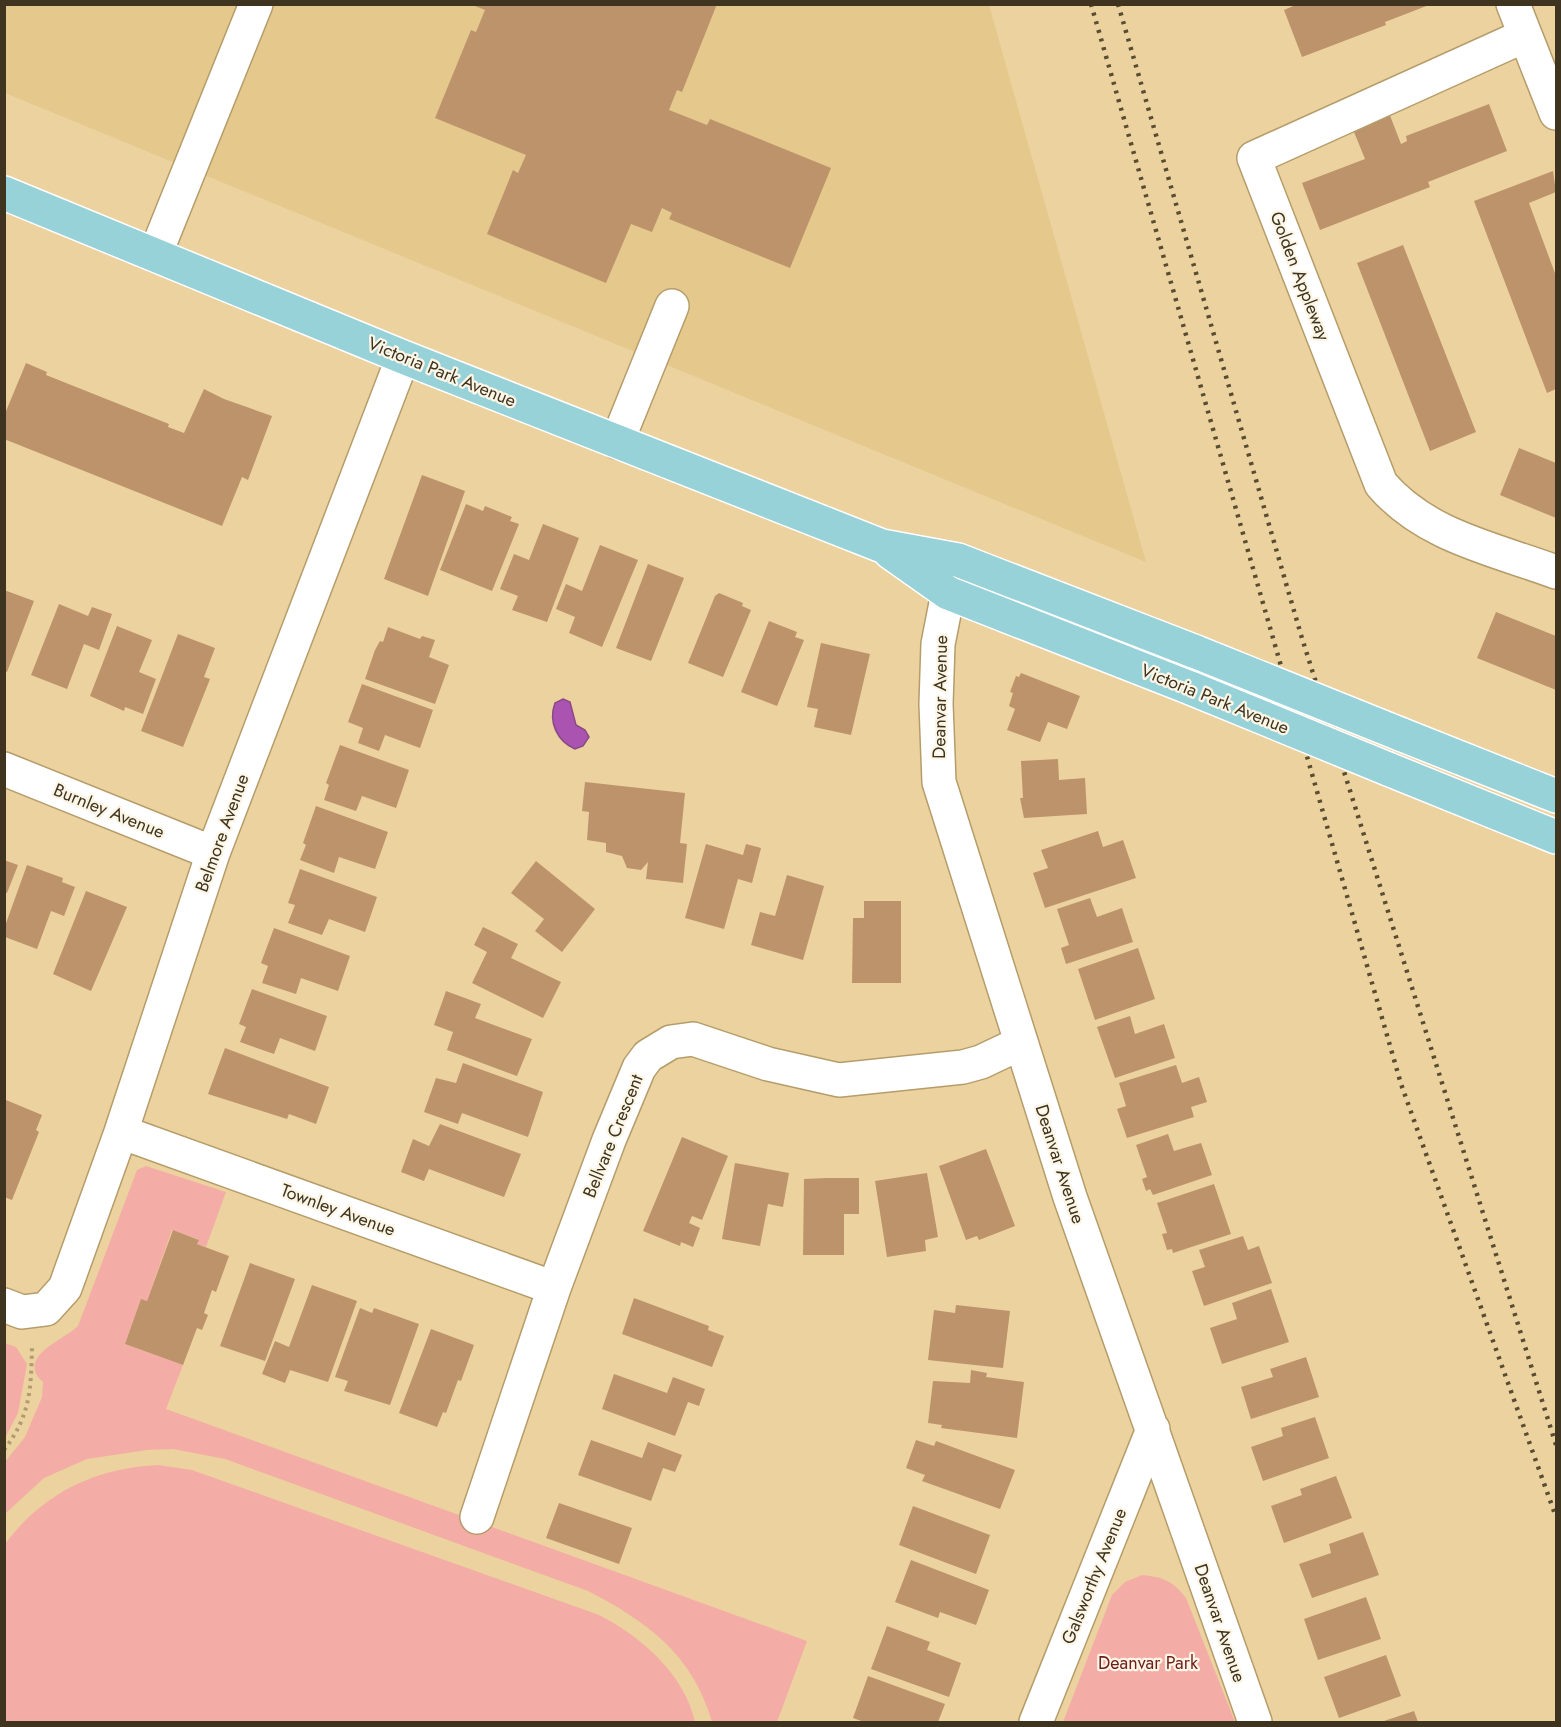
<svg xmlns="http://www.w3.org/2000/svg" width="1561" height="1727" viewBox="0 0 1561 1727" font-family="Jost,sans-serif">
  <rect width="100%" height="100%" fill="#ecd29e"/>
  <!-- built -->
  <path fill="#e5c88c" d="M4 5H989L1146 562 5 93Z"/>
  <!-- green -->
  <path fill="#f4ada6" d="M146 1166 226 1192 206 1247 197 1244 198 1239 172 1230 147 1301 141 1300 125 1344 183 1365 166 1409 807 1641 777 1722H712C693 1655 648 1622 588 1591L225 1459 173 1449 147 1450 87 1459 44 1478 5 1514V1462L25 1437 42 1397 43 1382C15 1357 64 1340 78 1326L137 1170Z
    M5 1343 16 1347 27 1364 18 1413 5 1438Z
    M158 1465 192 1470 599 1615C641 1636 685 1675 695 1722H5V1544C43 1493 95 1468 158 1465Z
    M1142 1575C1163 1577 1173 1581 1186 1598L1235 1722H1063L1112 1595 1125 1582Z"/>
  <!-- water -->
  <path fill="#aa53b0" stroke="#8a4a84" stroke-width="1.5" d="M563 699 570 702 576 725 585 730 589 737 583 746 575 749C557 741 548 722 555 703Z"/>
  <!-- building -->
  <path fill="#bd936c" d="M470 4H717L682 92 677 90 669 110 707 125 710 119 831 168 790 268 669 219 672 213 662 208 652 232 631 224 606 283 487 234 513 170 518 173 526 155 435 118 471 30 476 32 485 10Z
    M1298 4H1429V5L1385 22 1386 25 1302 57 1284 10Z
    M1489 104 1507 151 1428 182 1430 187 1320 230 1302 183 1365 159 1352 127 1389 113 1401 144 1407 141 1406 136Z
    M1553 171 1556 192 1529 203 1556 276V389L1547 393 1474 201Z
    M1403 245 1476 432 1430 451 1357 263Z
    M26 363 47 372 46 375 169 424 168 427 184 433 204 389 224 399 272 416 248 480 242 477 222 526 4 439V416Z
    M1519 448 1556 463V518L1500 495Z
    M422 475 465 491 428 596 384 579Z
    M466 504 483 511 485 506 512 517 510 521 519 524 492 591 440 570Z
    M543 524 579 538 547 622 512 610 518 596 500 589 514 554 529 560Z
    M600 545 638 560 602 647 569 633 575 617 556 609 566 584 582 591Z
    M648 564 684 578 651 661 616 648Z
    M4 590 34 601 7 672 4 671Z
    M719 593 743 603 742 606 751 610 723 677 688 663 715 596Z
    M59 604 88 616 92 607 112 614 99 650 84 644 67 689 31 675Z
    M1496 612 1556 636V690L1477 658Z
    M769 621 797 632 795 637 804 640 777 706 741 692Z
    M117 626 152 640 139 672 156 679 143 714 125 707 124 711 90 696Z
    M388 627 420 639 422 636 435 640 429 657 449 665 435 704 365 679 375 650 380 641 383 642Z
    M178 634 215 648 204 677 210 679 183 747 141 731Z
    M821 643 870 654 851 735 814 727 818 709 807 707Z
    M1021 673 1080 696 1067 729 1048 722 1040 742 1007 730 1015 709 1009 706 1013 693 1010 692 1016 676 1019 677Z
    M362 684 433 710 420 748 385 735 379 751 358 743 363 728 348 722Z
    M340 745 409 770 396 808 362 796 356 811 324 800 329 785 326 783Z
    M1058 759 1059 780 1085 778 1087 814 1024 818 1020 798H1023L1021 761Z
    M585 782 685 793 680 843 687 844 683 883 646 879 648 862 641 870 627 868 622 856 606 852V843L587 840 589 812 582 811Z
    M316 806 388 832 375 869 339 857 334 873 300 860 306 845 303 843Z
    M1098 831 1103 847 1123 840 1136 878 1045 908 1033 873 1048 868 1041 850Z
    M706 844 743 855 746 844 761 848 752 883 738 879 724 929 685 918Z
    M4 860 18 865 7 893 4 892Z
    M536 861 595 909 562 952 535 931 544 919 511 893Z
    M27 865 63 878 62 882 75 887 64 916 51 911 37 949 5 937V926Z
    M300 869 377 897 365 932 329 919 322 935 288 923 295 905 288 903Z
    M787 875 824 886 803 960 751 945 760 912 775 916Z
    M86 891 127 907 91 991 53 974Z
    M1090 898 1097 917 1122 908 1133 942 1066 964 1061 948 1069 945 1057 909Z
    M864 901H901V983H852L853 918H864Z
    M483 927 518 944 511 958 561 982 543 1018 472 983 487 952 474 945Z
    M274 928 350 956 338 991 301 978 296 994 262 983 268 966 261 963Z
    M1138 948 1155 999 1095 1020 1078 969Z
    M252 989 327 1016 315 1051 280 1038 274 1054 240 1042 246 1027 239 1024Z
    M446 991 481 1004 475 1018 532 1039 517 1076 447 1050 453 1032 434 1025Z
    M1130 1016 1135 1034 1164 1024 1175 1058 1115 1078 1097 1027Z
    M225 1048 329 1087 316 1124 289 1114 287 1119 208 1094Z
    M463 1063 543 1092 528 1137 462 1113 458 1124 424 1112 436 1078 456 1083Z
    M1176 1065 1182 1083 1199 1077 1207 1102 1191 1107 1194 1117 1127 1138 1117 1109 1126 1106 1119 1083Z
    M6 1100 42 1115 36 1130 39 1132 12 1200 4 1197Z
    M440 1124 521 1154 504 1197 429 1169 424 1181 401 1172 413 1139 429 1146Z
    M1168 1134 1174 1151 1201 1143 1212 1175 1153 1195 1150 1189 1146 1191 1142 1179 1147 1177 1136 1145Z
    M682 1137 728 1156 702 1220 692 1216 689 1223 700 1228 693 1247 681 1242 680 1246 643 1231Z
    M986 1149 1015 1226 979 1240 977 1236 966 1240 939 1166Z
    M735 1163 789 1173 783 1207 768 1204 760 1246 722 1239Z
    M927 1173 938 1237 925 1240 926 1251 887 1257 875 1181Z
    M827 1178H859V1214H844V1255H803L804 1179Z
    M1214 1184 1231 1234 1173 1253 1172 1249 1167 1250 1162 1234 1167 1233 1157 1203Z
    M173 1230 199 1240 197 1244 229 1256 216 1292 212 1290 204 1313 208 1315 202 1330 197 1328 183 1365 125 1344 141 1299 147 1301Z
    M1243 1236 1248 1250 1259 1246 1272 1283 1204 1306 1192 1271 1205 1267 1199 1250Z
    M250 1263 295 1279 265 1361 220 1346Z
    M312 1285 357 1301 328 1382 290 1370 285 1383 262 1374 275 1341 289 1347Z
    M1271 1289 1289 1342 1222 1364 1210 1328 1237 1319 1232 1303Z
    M634 1298 709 1326 708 1330 724 1336 712 1367 622 1334Z
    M956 1305 1010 1311 1003 1368 928 1360 934 1310 955 1313Z
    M360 1308 372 1313 374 1308 419 1324 390 1405 344 1391 348 1381 335 1377Z
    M431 1329 474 1345 461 1381 458 1380 446 1413 443 1412 437 1427 399 1413Z
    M1306 1357 1319 1397 1251 1419 1241 1387 1273 1377 1270 1369Z
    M971 1370 987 1373 986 1377 1024 1382 1017 1438 941 1428 942 1425 928 1423 933 1381 970 1383Z
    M614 1374 667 1393 673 1377 705 1389 699 1406 688 1402 675 1436 602 1409Z
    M1315 1417 1329 1458 1263 1481 1251 1447 1283 1436 1281 1428Z
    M591 1440 642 1458 648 1442 682 1455 675 1472 663 1468 651 1501 578 1475Z
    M916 1440 934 1446 936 1441 1015 1470 1000 1509 922 1481 925 1475 906 1468Z
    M1336 1476 1352 1518 1284 1543 1271 1506 1302 1495 1300 1489Z
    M559 1503 632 1528 619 1564 546 1538Z
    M913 1506 990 1535 976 1574 899 1545Z
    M1363 1532 1379 1575 1312 1598 1299 1564 1331 1553 1329 1544Z
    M911 1560 989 1590 976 1625 940 1612 938 1618 895 1602Z
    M1366 1597 1381 1639 1318 1660 1304 1619Z
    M887 1626 930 1642 927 1650 961 1663 949 1697 871 1669Z
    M1386 1655 1401 1696 1339 1718 1324 1677Z
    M868 1676 945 1704 938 1722H864L853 1718Z
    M1414 1711 1418 1722H1381Z"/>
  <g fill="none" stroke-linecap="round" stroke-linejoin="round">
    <defs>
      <path id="minor" d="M1513 4 1556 113
        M1524 36 1254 158 1381 484C1425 536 1494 549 1556 572
        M155 255 256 4
        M617 442 672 306
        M948 593 938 644 936 704 939 782 1070 1197 1255 1722
        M4 769 213 853
        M121 1132 554 1288
        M4 1305 22 1312 46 1309 65 1288 121 1132 213 853 403 357
        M477 1517 554 1288 609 1140 639 1068 648 1056 671 1042 693 1039 768 1064 839 1080 963 1067 981 1062 1021 1043
        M1036 1722 1153 1429"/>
      <path id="major" d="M4 193 403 357 882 546 958 560 1196 652
        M890 552 948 593 1193 689
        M1400 734 1556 796
        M1388 769 1556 837"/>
    </defs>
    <!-- minor casing -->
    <use href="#minor" stroke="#b59d6b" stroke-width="36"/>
    <!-- major casing -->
    <use href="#major" stroke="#fff" stroke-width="36"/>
    <!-- path -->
    <path stroke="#b09c73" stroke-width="4" stroke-dasharray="3 4.5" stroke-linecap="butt" d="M4 1450C31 1415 31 1388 32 1346"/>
    <!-- minor -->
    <use href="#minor" stroke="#fff" stroke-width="33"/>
    <!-- major -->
    <use href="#major" stroke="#97d2d9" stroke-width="33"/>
    <!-- rail -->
    <path stroke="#584c32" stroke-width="4.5" stroke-dasharray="3 6" stroke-linecap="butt" d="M1091 4 1401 1084 1556 1517
      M1118 4 1301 635 1556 1445"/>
    <defs>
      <path id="major-bridge" d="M1196 652 1400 734
        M1193 689 1388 769"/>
    </defs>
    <!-- major-bridge casing -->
    <use href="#major-bridge" stroke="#fff" stroke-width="36" stroke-linecap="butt"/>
    <!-- major-bridge -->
    <use href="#major-bridge" stroke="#97d2d9" stroke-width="33"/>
  </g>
  <g text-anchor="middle" stroke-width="4.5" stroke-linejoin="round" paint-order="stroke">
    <!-- street labels -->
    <g font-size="18" fill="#3e341f" stroke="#fdf6e6">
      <text transform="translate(1300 276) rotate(69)" y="6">Golden Appleway</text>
      <text transform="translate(442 372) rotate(22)" y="6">Victoria Park Avenue</text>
      <text transform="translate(940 697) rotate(-89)" y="6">Deanvar Avenue</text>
      <text transform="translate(1215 699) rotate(22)" y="6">Victoria Park Avenue</text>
      <text transform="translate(109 811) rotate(22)" y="6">Burnley Avenue</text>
      <text transform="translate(222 833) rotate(-70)" y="6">Belmore Avenue</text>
      <text transform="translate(613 1136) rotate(-68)" y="6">Bellvare Crescent</text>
      <text transform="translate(1060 1164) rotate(72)" y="6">Deanvar Avenue</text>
      <text transform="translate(338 1210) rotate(20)" y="6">Townley Avenue</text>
      <text transform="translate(1094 1576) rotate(-68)" y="6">Galsworthy Avenue</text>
      <text transform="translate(1220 1623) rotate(71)" y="6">Deanvar Avenue</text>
    </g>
    <!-- park labels -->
    <g font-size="18" fill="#6e1c1c" stroke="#fdf6e6">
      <text x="1148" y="1669">Deanvar Park</text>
    </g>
  </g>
  <!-- border -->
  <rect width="1561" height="1727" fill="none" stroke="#3e341f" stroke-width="12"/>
</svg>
